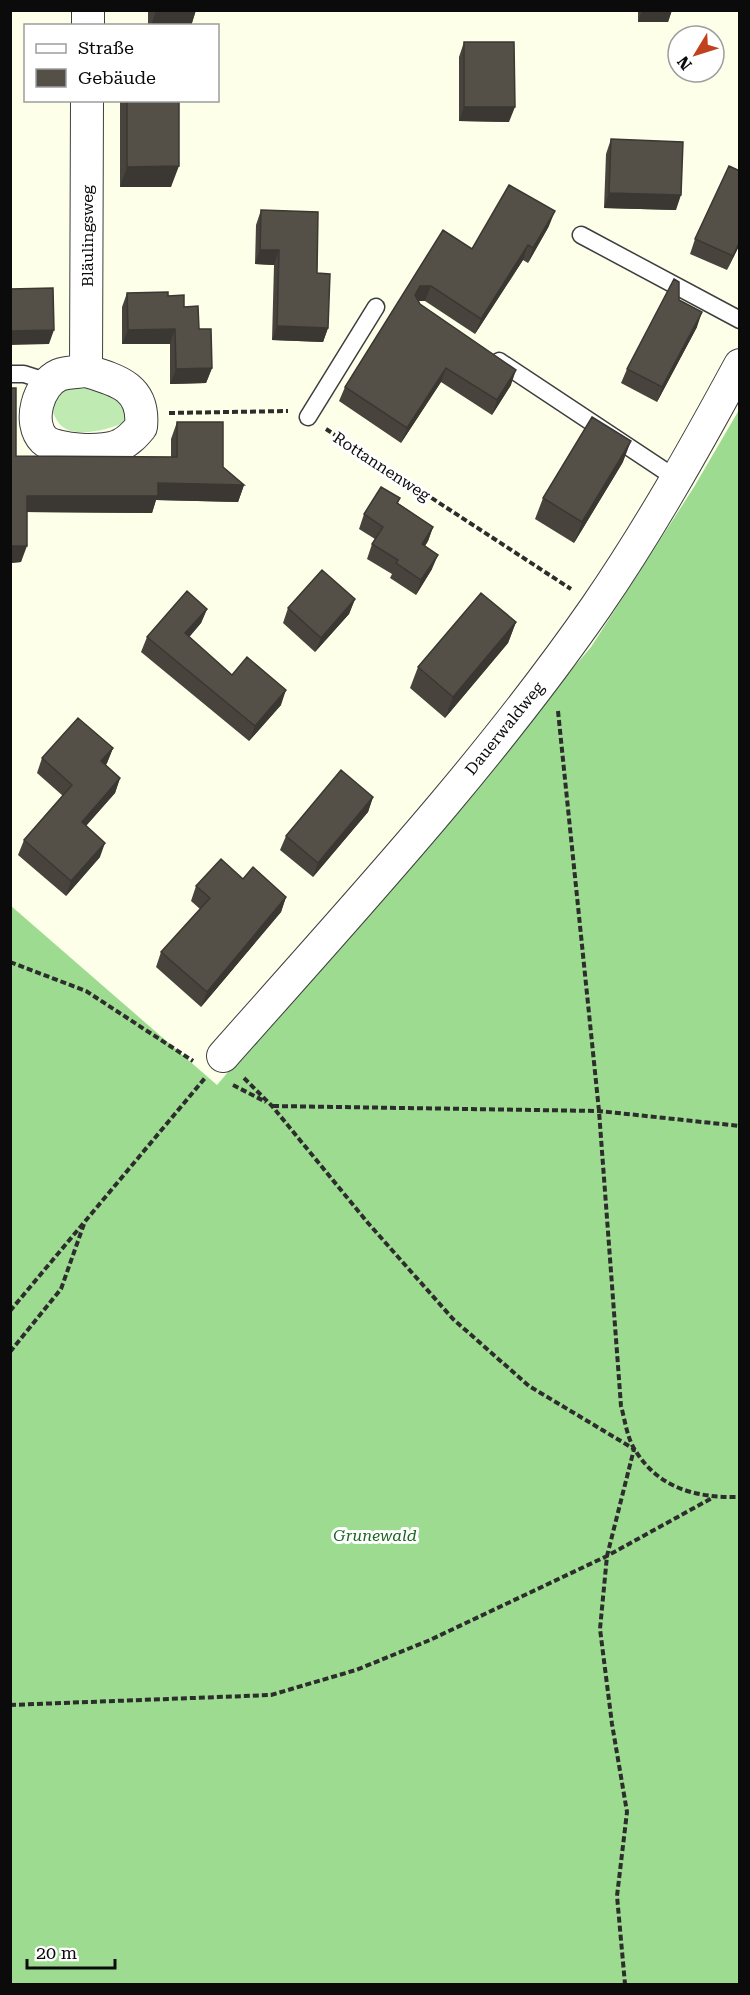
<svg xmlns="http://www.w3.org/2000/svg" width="750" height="1995" viewBox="0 0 750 1995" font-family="'Roboto Serif',serif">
  <rect width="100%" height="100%" fill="#fdffe9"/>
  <!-- green -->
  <path fill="#bfeab1" d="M110 386 124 394 126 421C113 429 80 437 66 429 58 425 56 418 52 411 60 379 83 386 110 386Z"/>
  <!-- forest -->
  <path fill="#9ddc90" d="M739 410V1984H11L10 905 217 1085 591 647 694 487Z"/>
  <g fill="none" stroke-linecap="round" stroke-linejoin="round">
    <defs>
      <path id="lane" d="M581 235 740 320
        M499 361 677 479
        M10 374H24L49 382
        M308 417 376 307"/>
      <path id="street" d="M88 26V10
        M86 371C117 380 145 387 141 427 135 434 129 441 120 445 106 453 56 451 44 440 27 423 38 384 59 375 66 372 78 372 86 371Z
        M86 371 87 100
        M223 1056C351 911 485 767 596 607 649 530 695 448 740 365"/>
    </defs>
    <!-- lane casing -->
    <use href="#lane" stroke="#3e3e3e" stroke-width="19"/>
    <!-- street casing -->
    <use href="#street" stroke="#3e3e3e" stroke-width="34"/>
    <!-- path -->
    <path stroke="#2d2d2d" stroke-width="4" stroke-dasharray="6 3" stroke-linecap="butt" d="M169 413 288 411
      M326 429 571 589
      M558 711 599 1111 621 1406C625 1420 627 1438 635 1450 659 1489 697 1498 740 1497
      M10 962 86 991 193 1061
      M244 1078 272 1106 368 1223 453 1319 529 1386 634 1449 607 1556 600 1629 612 1724 627 1812 617 1896 625 1984
      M233 1085 266 1102
      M273 1106 599 1111 740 1126
      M10 1311 205 1078
      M10 1352 61 1289 84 1224
      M10 1705 271 1695 356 1670 430 1640 607 1556 712 1498"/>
    <!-- lane -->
    <use href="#lane" stroke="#fff" stroke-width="16"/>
    <!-- street -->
    <use href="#street" stroke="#fff" stroke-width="32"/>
  </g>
  <!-- wall -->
  <path fill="#48443d" d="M148 10H196L191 26H148Z
    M638 10H672L668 22H638Z
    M464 42 509 122 459 121V57Z
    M120 100H179L171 187H120Z
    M611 139 676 210 604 208 606 154Z
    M261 210 317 273 328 328 323 342 272 340 274 265 255 264 256 225Z
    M549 226 528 263 523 260 475 334 425 301H418L420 304 511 385 492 415 441 382 401 443 339 401 345 387 443 230 472 249Z
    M695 239 740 244 727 270 690 254Z
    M127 293 168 296 184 307 199 329 212 368 206 383 170 384V344H122V307Z
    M679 300 697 327 657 402 621 383 627 369Z
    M10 388 16 456 171 457V439L177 422 223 467 244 485 238 502 156 500 152 513 27 512 21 562 10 563Z
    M623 462 574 543 535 519 543 498Z
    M400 498 398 503 433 527 428 541 425 546 432 569 416 595 390 578 392 574 367 559 372 544 375 539 359 529 364 514Z
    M355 599 349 614 315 652 283 623 288 608Z
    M207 609 201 623 189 637 232 675 281 705 249 741 141 652 147 637Z
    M516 622 508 643 445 718 410 688 418 667Z
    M113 748 107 763 106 765 120 778 115 793 86 826 100 857 66 896 18 855 24 840 63 796 37 773 42 758Z
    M373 797 368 812 313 877 280 850 286 836Z
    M243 879 286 897 281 912 201 1007 156 967 161 952 200 909 191 901 196 886Z"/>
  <!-- shaded-wall -->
  <path fill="#3b3732" d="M196 10 191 26H151L156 11Z
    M642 10H672L668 22H638Z
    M464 107H515L509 122 459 121Z
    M179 166 171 187H120L127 167Z
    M609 193 681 195 676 210 604 208Z
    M555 211 549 226 528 263 533 248Z
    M740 241V244L727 270 733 256Z
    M528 245 523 260 475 334 481 319Z
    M260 250H279L274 265 255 264Z
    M420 286H431L425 301H415V295Z
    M702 312 697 327 657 402 662 387Z
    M277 326 328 328 323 342 272 340Z
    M175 329 170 344H122L128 330Z
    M54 330 49 344 10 345V331Z
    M212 368 206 383 170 384 176 369Z
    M446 368 441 382 401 443 407 428Z
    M516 370 511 385 492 415 497 400Z
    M631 441 623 462 574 543 582 522Z
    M158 483 244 485 238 502 156 500 152 513 21 512 27 496Z
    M433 527 428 541 417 559 422 544Z
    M10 546H27L21 562 10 563Z
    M438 555 432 569 416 595 421 580Z
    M355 599 349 614 315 652 321 638Z
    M207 609 201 623 180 648 185 633Z
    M516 622 508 643 445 718 453 697Z
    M286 690 281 705 249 741 255 726Z
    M113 748 107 763 96 776 101 761Z
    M120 778 115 793 76 837 82 822Z
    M373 797 368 812 313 877 318 863Z
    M105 843 100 857 66 896 71 881Z
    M286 897 281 912 201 1007 207 992Z"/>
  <!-- building -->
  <path fill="#544f47" stroke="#3b3732" stroke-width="1.5" d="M464 42H514L515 107H464Z
    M127 100H179V166L127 167Z
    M611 139 683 142 681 195 609 193Z
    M729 166 740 171V241L733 256 695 239Z
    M509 185 555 211 533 248 528 245 481 319 431 286H420L415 295 420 304 516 370 497 400 446 368 407 428 345 387 443 230 472 249Z
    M261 210 318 212 317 273 330 274 328 328 277 326 279 250H260Z
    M674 279 679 282V300L702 312 662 387 627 369Z
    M53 288 54 330 10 331V289Z
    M168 292V296L184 295V307L198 306 199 329H211L212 368 176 369 175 329 128 330 127 293Z
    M10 388H16V456L177 457V422H223V467L244 485 158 483V496H27V546H10Z
    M592 417 631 441 582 522 543 498Z
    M381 487 400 498 397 503 433 527 422 544 438 555 421 580 396 563 398 560 372 544 383 527 364 514Z
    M322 570 355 599 321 638 288 608Z
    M187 591 207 609 185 633 232 675 247 657 286 690 255 726 147 637Z
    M481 593 516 622 453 697 418 667Z
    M78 718 113 748 101 761 120 778 82 822 105 843 71 881 24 840 72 785 42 758Z
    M341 770 373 797 318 863 286 836Z
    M221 859 243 879 253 867 286 897 207 992 161 952 210 898 196 886Z"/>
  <g text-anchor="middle" stroke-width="6" stroke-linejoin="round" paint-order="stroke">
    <!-- street labels -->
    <g font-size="16" fill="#0b0b0b" stroke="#fff">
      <text transform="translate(87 236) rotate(-90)" y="6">Bläulingsweg</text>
      <text transform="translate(382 466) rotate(33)" y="6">Rottannenweg</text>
      <text transform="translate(504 728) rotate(-51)" y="6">Dauerwaldweg</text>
    </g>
    <!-- park labels -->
    <g font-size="16" font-style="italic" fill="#19641e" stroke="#fff">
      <text x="375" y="1541">Grunewald</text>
    </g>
  </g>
  <!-- border -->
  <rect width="750" height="1995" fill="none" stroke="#0b0b0b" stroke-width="24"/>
  <!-- legend -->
  <rect x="24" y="24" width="195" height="78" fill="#ffffff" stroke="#9d9d9d" stroke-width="1.5"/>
  <rect x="36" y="44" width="30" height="9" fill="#ffffff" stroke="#9d9d9d" stroke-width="1.5"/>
  <text x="78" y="54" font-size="18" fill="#0b0b0b">Straße</text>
  <rect x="36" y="69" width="30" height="18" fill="#544f47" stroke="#9d9d9d" stroke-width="1.5"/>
  <text x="78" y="84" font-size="18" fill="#0b0b0b">Gebäude</text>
  <!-- north arrow -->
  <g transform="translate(696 54) rotate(232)"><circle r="28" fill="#ffffff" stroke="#9d9d9d" stroke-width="1.5"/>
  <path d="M0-4.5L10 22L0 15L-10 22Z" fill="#c0421e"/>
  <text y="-9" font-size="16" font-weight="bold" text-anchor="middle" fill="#0b0b0b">N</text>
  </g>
  <!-- scale -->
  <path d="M27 1959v9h88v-9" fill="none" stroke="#0b0b0b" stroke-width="3"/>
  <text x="36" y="1959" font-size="18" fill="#0b0b0b" stroke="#ffffff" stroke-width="4.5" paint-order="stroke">20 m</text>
</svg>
